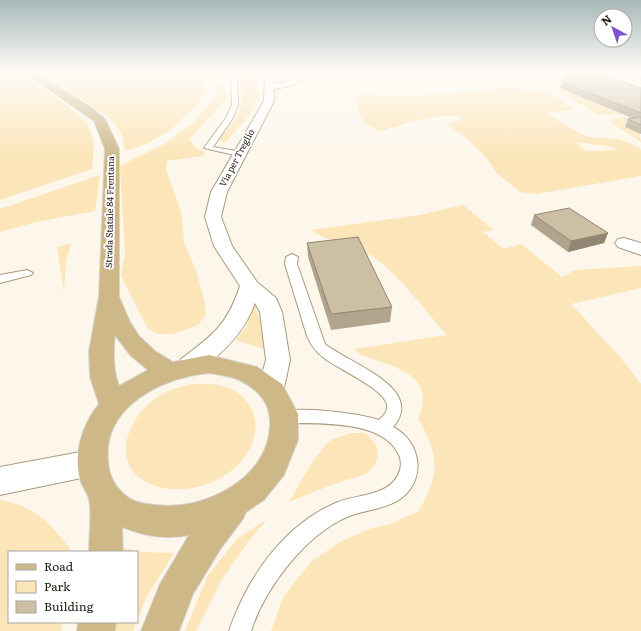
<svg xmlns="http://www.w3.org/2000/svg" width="641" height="631" viewBox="0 0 641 631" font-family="Literata,serif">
  <rect width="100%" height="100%" fill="#fdf7eb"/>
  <!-- green -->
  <path fill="#fce5b8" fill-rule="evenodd" d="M0 72C4 72 8 71 12 72 26 74 79 112 87 124 96 137 93 155 92 169L0 200Z
    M42 72H197L206 81C206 86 206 93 203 96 188 118 152 147 126 150 122 144 124 141 122 136 120 130 113 121 109 118 89 100 60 92 42 72Z
    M209 72 214 73 223 86 228 98 189 139 196 148 204 152 203 156 166 161V170L181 211 184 242 195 268 204 299 206 315 197 326 172 334H157L148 329 121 276 125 254 120 166 166 143 194 122 217 95 218 80Z
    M239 72H258L259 95 251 113 225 143 218 140C219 135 222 134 226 131 233 124 240 113 242 103 245 92 236 82 239 72Z
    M515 86 522 91 547 90 576 110 549 112 548 114 577 132 590 137 619 139 639 147 641 150V176L536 194 520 192 497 173 485 156 466 138 447 124 464 118C437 111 407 124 380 131L363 122 354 99 358 94C410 99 464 93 515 86ZM576 142 606 146 619 150 586 151Z
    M572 88 635 113 611 115 597 114 555 90Z
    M637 115 641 142 611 123V121L613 119Z
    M100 175 95 211 36 222 0 232V209Z
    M463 205 494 230 483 232 504 249 521 244 562 277 575 270 641 266V288L571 304 620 357 641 384V631H271L284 596 311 562 342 541 372 528 392 524 404 517 418 512C440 476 440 455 418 419 438 374 393 367 361 355L354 349 447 335C427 313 397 272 373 257 366 253 358 247 351 245 336 240 323 240 311 230L420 215Z
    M71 243 66 261 64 293 57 247Z
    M254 303 262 327 264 349 235 340 246 327Z
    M193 384C205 384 218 383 229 388 256 400 263 428 247 453 230 483 182 498 150 484 109 465 127 418 156 398 167 390 180 387 193 384Z
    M351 433H366L376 445 378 453 375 465 366 474 331 485 289 502 314 459 330 440Z
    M0 500C39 507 49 523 73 552H9V622H62L61 631H0Z
    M267 519 248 542 221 581 196 631H185L208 575 237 539Z
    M121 547 142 552 174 553 146 598 137 621V552H121Z
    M111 622H136L133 631H110Z"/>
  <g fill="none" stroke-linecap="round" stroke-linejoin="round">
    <defs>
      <path id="service" d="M231 72H237L238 105 233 118 213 147 242 152 243 154 239 156 204 148 226 118 232 105Z
        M292 254 298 257 297 264 325 344C348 363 427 388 393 427 419 440 427 475 404 496 388 510 365 509 347 517 305 535 265 588 251 631H229C247 578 284 524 338 502 355 495 381 496 394 481 400 474 403 464 399 455 383 419 318 424 285 423L279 422 277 417 279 412C300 406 358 413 379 420 383 416 388 412 387 405 385 389 336 368 324 358 316 352 311 345 307 336L285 264 286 257Z
        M27 270 33 273 31 275 0 283V275Z"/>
      <path id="minor" d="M298 72H308L293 85 271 90 266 87 268 85 287 81Z
        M628 72H641V78Z
        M624 238 641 243V255L618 247 615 243 618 239Z"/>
      <path id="tertiary" d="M91 450 102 454 106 463 102 472 91 476 0 495V467Z"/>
      <path id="secondary" d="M265 72H273L274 101 227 192 221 217 232 246 257 282 276 298 282 312 290 360 284 388 280 395 271 398 262 395 258 388 266 360 260 312 255 303C246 328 230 346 209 363 204 367 197 374 190 374 188 374 184 372 181 371L178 365 181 359C213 335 227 325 240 286L214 246 205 217 211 192 264 101Z"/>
      <path id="primary" d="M24 72H34L92 108 105 119 119 149V297L130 322 139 336 155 351 173 362 209 355 257 367 282 384 298 414V440L284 475 264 500 246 512 243 519 221 548 193 594 179 631H141L160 584 189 535C165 540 144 536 122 527L123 552H89C89 538 92 513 89 499 88 494 83 488 81 482 72 456 82 425 99 404L90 377 89 351 99 296 105 149 94 121ZM115 335 130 355 148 370 119 386C113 370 113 352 115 335ZM209 373C219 375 232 376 241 381 260 391 271 404 270 426 268 479 204 511 156 505 147 504 137 503 129 498 116 489 109 477 108 461 103 405 163 378 209 373Z
        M78 622H116L115 631H77Z"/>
    </defs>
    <!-- service casing -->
    <use href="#service" stroke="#a89b7f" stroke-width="2"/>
    <!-- minor casing -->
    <use href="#minor" stroke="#a89b7f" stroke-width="2"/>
    <!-- tertiary casing -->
    <use href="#tertiary" stroke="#a89b7f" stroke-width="2"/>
    <!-- secondary casing -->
    <use href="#secondary" stroke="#a89b7f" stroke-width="2"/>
    <!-- primary casing -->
    <use href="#primary" stroke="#d8d7d5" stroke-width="2"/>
    <!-- service -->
    <use href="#service" fill="#fff" fill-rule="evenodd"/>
    <!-- minor -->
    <use href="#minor" fill="#fff" fill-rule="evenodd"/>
    <!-- tertiary -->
    <use href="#tertiary" fill="#fff" fill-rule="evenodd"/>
    <!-- secondary -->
    <use href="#secondary" fill="#fff" fill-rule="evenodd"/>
    <!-- primary -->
    <use href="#primary" fill="#ceb888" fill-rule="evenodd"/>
  </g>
  <!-- wall -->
  <path fill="#b0a48c" d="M562 82 641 88V134L625 127 628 119 632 118 560 88Z
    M534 215 608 233 604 243 568 252 531 225Z
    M307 243 392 307 390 322 331 330 308 257Z"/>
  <!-- shaded-wall -->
  <path fill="#908672" d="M608 233 604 243 568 252 571 241Z"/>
  <!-- building -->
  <path fill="#cdbfa3" stroke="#908672" d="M566 72H595L641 88V113L562 82Z
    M641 117V125L628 119Z
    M569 208 608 233 571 241 534 215Z
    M358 237 392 307 331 314 307 243Z"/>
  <!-- sky -->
  <linearGradient id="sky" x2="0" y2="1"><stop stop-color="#a7b9b9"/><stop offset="0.45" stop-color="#fefbf6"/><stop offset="1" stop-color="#fefbf6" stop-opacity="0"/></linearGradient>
  <rect width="641" height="160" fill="url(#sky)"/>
  <g text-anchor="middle" stroke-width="4" stroke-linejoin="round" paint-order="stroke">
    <!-- far-street labels -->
    <g font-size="9" fill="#252015" stroke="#fff">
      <text transform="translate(237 158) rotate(-62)" y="3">Via per Treglio</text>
      <text transform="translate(110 212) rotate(-89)" y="3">Strada Statale 84 Frentana</text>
    </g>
  </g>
  <!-- legend -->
  <rect x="8" y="551" width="130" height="72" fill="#ffffff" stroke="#a8a6a1"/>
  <rect x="16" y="564" width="20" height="6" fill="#ceb888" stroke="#a8a6a1"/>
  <text x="44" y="571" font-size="12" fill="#252015">Road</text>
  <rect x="16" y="581" width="20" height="12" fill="#fce5b8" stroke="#a8a6a1"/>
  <text x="44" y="591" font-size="12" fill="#252015">Park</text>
  <rect x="16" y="601" width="20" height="12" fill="#cdbfa3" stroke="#a8a6a1"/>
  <text x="44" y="611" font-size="12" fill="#252015">Building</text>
  <!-- north arrow -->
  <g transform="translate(613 28) rotate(320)"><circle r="19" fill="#ffffff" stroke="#a8a6a1"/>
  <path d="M0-3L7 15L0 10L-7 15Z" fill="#7c54ce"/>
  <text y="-6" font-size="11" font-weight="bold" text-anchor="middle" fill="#252015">N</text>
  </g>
</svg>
